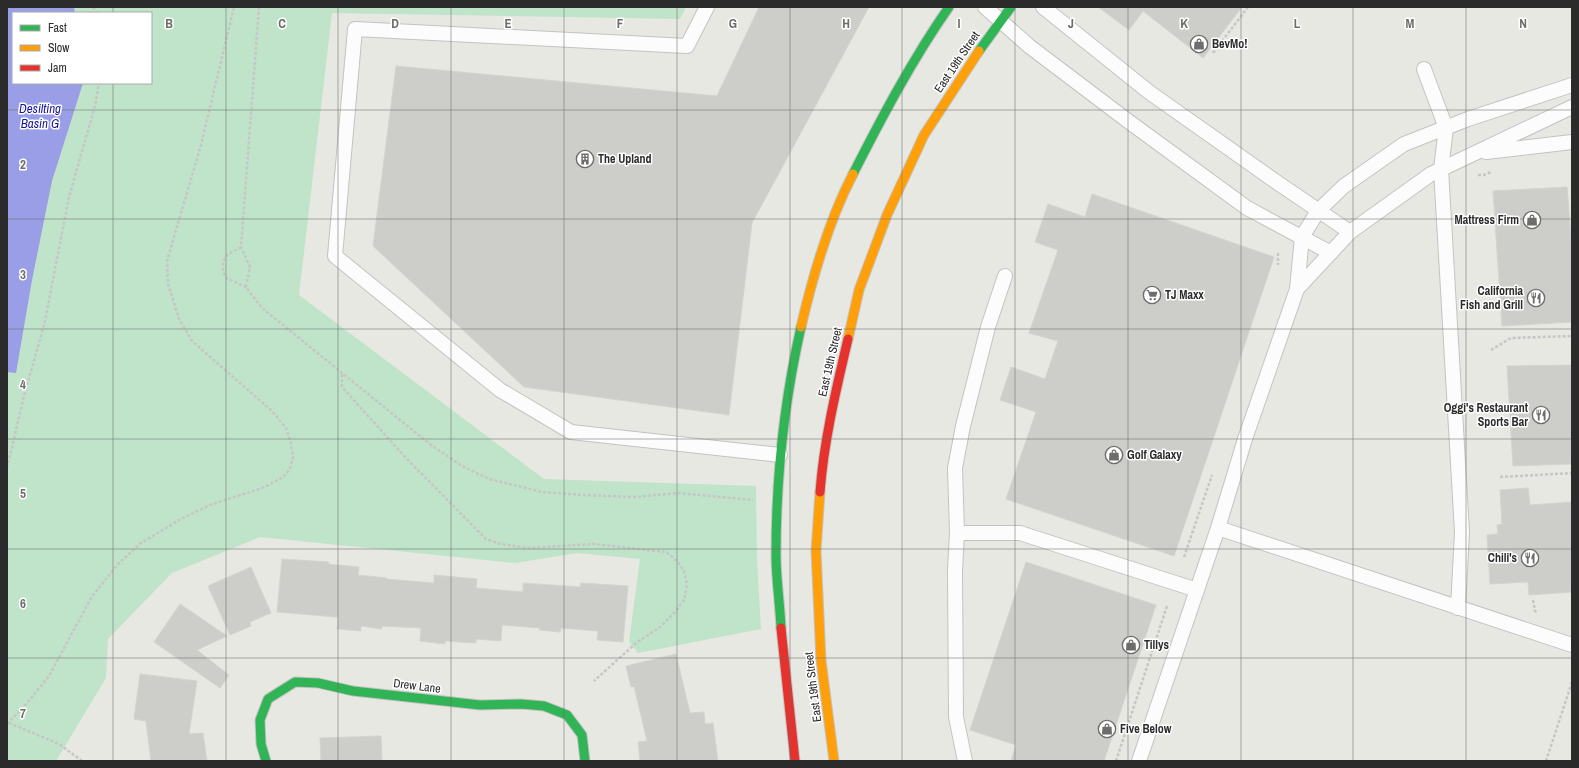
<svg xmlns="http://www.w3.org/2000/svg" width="1579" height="768" viewBox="0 0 1579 768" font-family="'Archivo Narrow',sans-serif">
  <rect width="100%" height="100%" fill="#e7e8e2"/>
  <!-- green -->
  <path fill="#bfe4c9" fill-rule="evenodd" d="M7 7H686L680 19 332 13 299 295 544 479 756 486 757 558 761 629 638 653 629 642 640 559 577 553 516 563 260 537 172 573 108 639 106 678 56 761H7ZM13 13H151V83H13Z"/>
  <!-- water -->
  <path fill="#999ee7" d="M7 7H74L75 13H13V83H83L52 181 32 280 16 373 7 372Z"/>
  <!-- building -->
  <path fill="#cdcec9" stroke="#d2d4ce" d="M759 7H869L752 223 729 415 524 387 373 246 396 66 717 96Z
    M1098 7H1242L1203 58 1143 11 1129 30Z
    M1567 187 1572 248V322L1502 326 1493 191Z
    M1092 194 1274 257 1174 556 1006 499 1036 412 1000 400 1011 367 1045 379 1058 341 1029 333 1058 250 1035 242 1048 204 1085 217Z
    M1572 365V464L1513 466 1507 366Z
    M1528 488 1530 505 1572 502V592L1529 595 1528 582 1490 584 1487 535 1498 534 1497 525 1502 524 1500 490Z
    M282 559 329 562 328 564 359 567 358 575 387 578 386 579 434 583V575L477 579 476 588 523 592V583L580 587 581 583 628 586 623 642 597 640 598 631 561 628 560 632 539 630 540 628 502 625 501 641 476 639V643L445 641V644L420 641 421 628 382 626V629L361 626V631L337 629 338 618 336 617 277 612Z
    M1026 562 1156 605 1104 761H1011L1016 745 970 730Z
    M251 567 271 613 250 622 251 626 230 635 208 586Z
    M180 604 227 636 197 650 229 675 220 688 154 642Z
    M676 654 690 713 704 712 705 724 713 723 718 761H640L638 742 647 741 634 686 631 687 626 666Z
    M140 674 197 681 189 734 203 733 207 761H151L146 721 134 719Z
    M381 736 382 761H321L320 738Z"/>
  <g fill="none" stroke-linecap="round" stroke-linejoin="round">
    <defs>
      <path id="lane" d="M707 7 687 46 355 29 335 256 500 390 571 432 780 455
        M985 7 1029 46 1128 121 1247 208 1331 253
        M1043 7 1149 92 1275 181 1350 232
        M1424 69 1446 128 1441 169 1462 532 1458 608
        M1486 152 1572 142
        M1297 289 1350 232 1431 174 1572 107
        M1218 528 1572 645
        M957 533 955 468 963 426 988 327 1005 276
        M965 761 956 717 955 570 957 533H1020L1197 590
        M1139 761 1218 528 1245 439 1297 289 1302 237 1318 211 1344 186 1404 144 1468 119 1572 85"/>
      <path id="fast" d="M979 51 1011 7
        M853 174C882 117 912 60 949 7
        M781 628C780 604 776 579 776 555 776 478 784 402 801 327
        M266 761 261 744 260 720 268 699 295 682 318 683 353 691 480 705 521 704 544 706 567 715 582 735 585 761"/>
      <path id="slow" d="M801 327C813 275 828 222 853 174
        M848 339 859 290 887 215 924 135 979 51
        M820 492 816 551 821 660 834 761"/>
      <path id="jam" d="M820 492C824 440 836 390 848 339
        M781 628 795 761"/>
    </defs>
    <!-- lane casing -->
    <use href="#lane" stroke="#c3c3c3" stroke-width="16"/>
    <!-- fast casing -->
    <use href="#fast" stroke="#c3c3c3" stroke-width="11"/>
    <!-- slow casing -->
    <use href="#slow" stroke="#c3c3c3" stroke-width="11"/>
    <!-- jam casing -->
    <use href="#jam" stroke="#c3c3c3" stroke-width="11"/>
    <!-- path -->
    <path stroke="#c6c6c6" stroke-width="2.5" stroke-dasharray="3 2" stroke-linecap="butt" d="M93 7 97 13
      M259 7 241 247 250 267 246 287 262 308 431 445 462 466 489 479 542 492 582 495 634 497 678 493 753 500
      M1213 53 1248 7
      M1478 175H1484L1491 172
      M241 247 227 255 223 262V271L226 278 246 287
      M1278 253V265
      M1491 350 1511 338 1572 336
      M342 374V387L405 457 486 539 501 544 527 548 594 544 666 552 677 561 684 571 687 584 684 600 675 612 660 627 636 643 594 681
      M7 468 25 392 44 326 69 197 95 106 99 83
      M1500 477 1572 473
      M1184 557 1212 475
      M1533 600 1535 611 1537 612
      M9 723 59 744 82 761
      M7 724 28 702 49 676 91 598 118 564 141 543 181 519 210 505 265 487 283 477 290 469 293 457 291 443 286 428 272 411 192 341 179 319 168 284 167 261 201 145 234 7
      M1116 761 1167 606
      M1546 761 1572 682"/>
    <!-- lane -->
    <use href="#lane" stroke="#fbfcfb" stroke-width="14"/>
    <!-- fast -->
    <use href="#fast" stroke="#30b455" stroke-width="9"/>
    <!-- slow -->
    <use href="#slow" stroke="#ff9f0a" stroke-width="9"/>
    <!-- jam -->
    <use href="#jam" stroke="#e5322d" stroke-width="9"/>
  </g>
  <!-- grid -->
  <path fill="none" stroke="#6d6d6b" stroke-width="1" stroke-opacity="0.55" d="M113 7V13M226 7V761M338 7V761M451 7V761M564 7V761M677 7V761M790 7V761M902 7V761M1015 7V761M1128 7V761M1241 7V761M1353 7V761M1466 7V761M113 83V761M7 110H1572M7 219H1572M7 329H1572M7 439H1572M7 549H1572M7 658H1572"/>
  <!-- icons -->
  <defs>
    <symbol id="shop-ring" viewBox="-11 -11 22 22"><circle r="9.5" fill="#fff" stroke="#6d6d6b" stroke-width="1.5"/><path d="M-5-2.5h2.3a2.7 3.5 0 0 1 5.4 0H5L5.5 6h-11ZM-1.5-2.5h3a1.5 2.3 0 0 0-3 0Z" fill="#6d6d6b"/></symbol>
    <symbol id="building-ring" viewBox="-11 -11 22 22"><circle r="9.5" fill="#fff" stroke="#6d6d6b" stroke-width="1.5"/><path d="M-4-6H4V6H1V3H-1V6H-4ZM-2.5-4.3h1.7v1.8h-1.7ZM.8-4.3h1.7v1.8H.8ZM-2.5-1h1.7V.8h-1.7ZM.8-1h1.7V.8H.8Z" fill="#6d6d6b"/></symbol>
    <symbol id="supermarket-ring" viewBox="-11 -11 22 22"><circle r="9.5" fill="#fff" stroke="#6d6d6b" stroke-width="1.5"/><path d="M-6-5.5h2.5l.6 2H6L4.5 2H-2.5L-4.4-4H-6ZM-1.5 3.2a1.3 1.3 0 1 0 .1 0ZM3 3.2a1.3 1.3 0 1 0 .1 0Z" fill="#6d6d6b"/></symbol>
    <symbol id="restaurant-ring" viewBox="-11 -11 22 22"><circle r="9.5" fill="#fff" stroke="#6d6d6b" stroke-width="1.5"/><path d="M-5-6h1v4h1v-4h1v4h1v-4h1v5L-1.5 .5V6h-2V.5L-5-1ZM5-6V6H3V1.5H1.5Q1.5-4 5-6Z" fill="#6d6d6b"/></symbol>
  </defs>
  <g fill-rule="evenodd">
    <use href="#shop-ring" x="1189" y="34" width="20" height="20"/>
    <use href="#building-ring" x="575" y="149" width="20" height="20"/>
    <use href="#shop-ring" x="1522" y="210" width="20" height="20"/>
    <use href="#supermarket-ring" x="1142" y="285" width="20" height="20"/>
    <use href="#restaurant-ring" x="1526" y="288" width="20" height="20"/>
    <use href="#restaurant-ring" x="1531" y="405" width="20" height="20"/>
    <use href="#shop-ring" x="1104" y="445" width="20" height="20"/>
    <use href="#restaurant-ring" x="1520" y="548" width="20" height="20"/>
    <use href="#shop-ring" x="1121" y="635" width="20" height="20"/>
    <use href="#shop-ring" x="1097" y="719" width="20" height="20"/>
  </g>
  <g text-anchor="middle" stroke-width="3" stroke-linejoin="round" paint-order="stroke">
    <!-- poi labels -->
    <g font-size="12" font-weight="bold" fill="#2b2b2b" stroke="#fff" text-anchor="start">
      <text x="1212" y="48">BevMo!</text>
      <text x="598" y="163">The Upland</text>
      <text x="1519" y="224" text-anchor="end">Mattress Firm</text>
      <text x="1523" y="295" text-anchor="end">California<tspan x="1523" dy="14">Fish and Grill</tspan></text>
      <text x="1165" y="299">TJ Maxx</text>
      <text x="1528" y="412" text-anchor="end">Oggi's Restaurant<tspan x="1528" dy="14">Sports Bar</tspan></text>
      <text x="1127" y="459">Golf Galaxy</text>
      <text x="1517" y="562" text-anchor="end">Chili's</text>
      <text x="1144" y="649">Tillys</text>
      <text x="1120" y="733">Five Below</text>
    </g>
    <!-- street labels -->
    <g font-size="12" fill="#2b2b2b" stroke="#fff">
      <text transform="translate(957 62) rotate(-56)" y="4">East 19th Street</text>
      <text transform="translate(830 362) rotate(-77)" y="4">East 19th Street</text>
      <text transform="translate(417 686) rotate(7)" y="4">Drew Lane</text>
      <text transform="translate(813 687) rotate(-97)" y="4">East 19th Street</text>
    </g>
    <!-- water labels -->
    <g font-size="13" font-style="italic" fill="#161497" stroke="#fff">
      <text x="40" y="113">Desilting<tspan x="40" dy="15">Basin G</tspan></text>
    </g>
  </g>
  <g font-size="13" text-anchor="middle" font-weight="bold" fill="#6d6d6b" stroke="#fff" stroke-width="3" stroke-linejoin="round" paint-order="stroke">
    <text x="169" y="28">B</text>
    <text x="282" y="28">C</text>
    <text x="395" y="28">D</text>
    <text x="508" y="28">E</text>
    <text x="620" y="28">F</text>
    <text x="733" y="28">G</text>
    <text x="846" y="28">H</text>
    <text x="959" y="28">I</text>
    <text x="1071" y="28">J</text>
    <text x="1184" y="28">K</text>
    <text x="1297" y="28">L</text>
    <text x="1410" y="28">M</text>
    <text x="1523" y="28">N</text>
    <text x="23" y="169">2</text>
    <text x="23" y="279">3</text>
    <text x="23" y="389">4</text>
    <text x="23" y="498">5</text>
    <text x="23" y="608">6</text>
    <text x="23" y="718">7</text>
  </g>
  <!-- border -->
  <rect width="1579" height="768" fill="none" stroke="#2b2b2b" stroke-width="16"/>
  <!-- legend -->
  <rect x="12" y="12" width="140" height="72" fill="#ffffff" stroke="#aaaaaa"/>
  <rect x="20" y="25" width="20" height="6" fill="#30b455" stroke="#aaaaaa"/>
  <text x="48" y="32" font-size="12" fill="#2b2b2b">Fast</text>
  <rect x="20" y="45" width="20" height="6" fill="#ff9f0a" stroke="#aaaaaa"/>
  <text x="48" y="52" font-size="12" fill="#2b2b2b">Slow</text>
  <rect x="20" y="65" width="20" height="6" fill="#e5322d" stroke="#aaaaaa"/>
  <text x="48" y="72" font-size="12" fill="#2b2b2b">Jam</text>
</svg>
